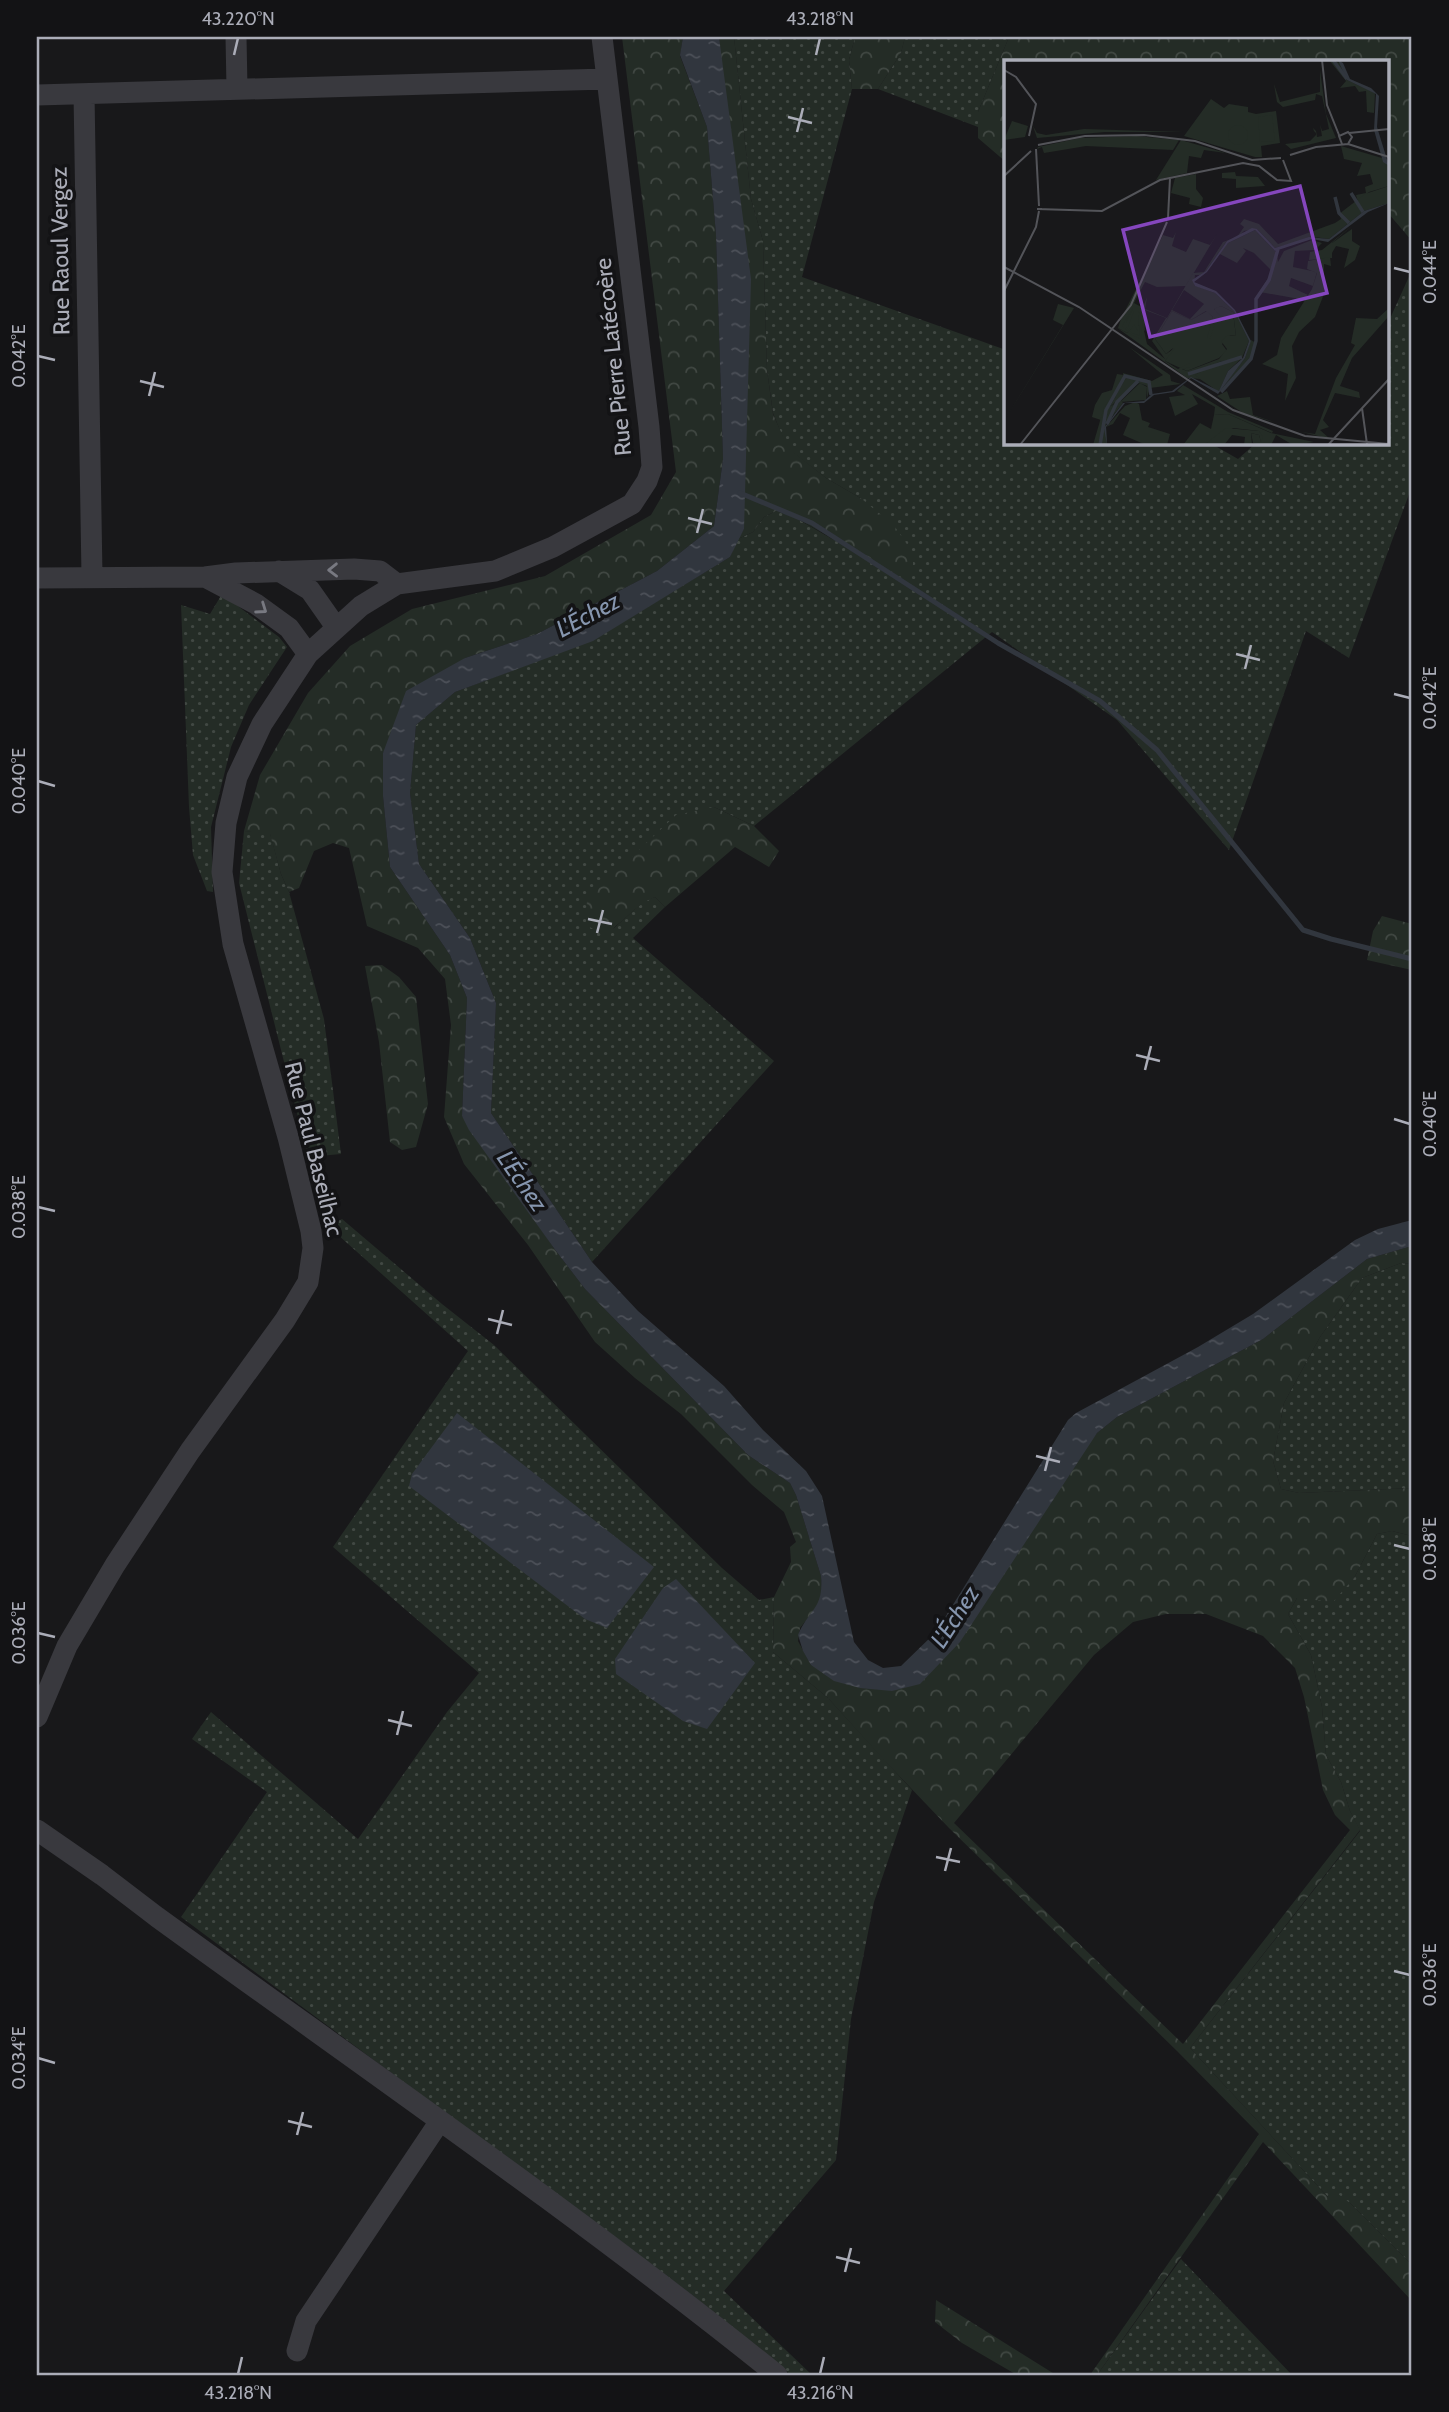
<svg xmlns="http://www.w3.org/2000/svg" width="1449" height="2412" viewBox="0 0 1449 2412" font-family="Cabin,sans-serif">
  <defs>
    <pattern id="grass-dots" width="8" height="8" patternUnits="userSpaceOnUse" patternTransform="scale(1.75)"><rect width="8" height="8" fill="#242c26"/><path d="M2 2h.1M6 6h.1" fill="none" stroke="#414843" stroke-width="1.8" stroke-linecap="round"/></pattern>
    <pattern id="forest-crowns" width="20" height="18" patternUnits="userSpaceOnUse" patternTransform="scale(1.75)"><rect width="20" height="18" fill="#242c26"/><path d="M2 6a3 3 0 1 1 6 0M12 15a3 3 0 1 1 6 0" fill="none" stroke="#414843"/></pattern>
    <pattern id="water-ripples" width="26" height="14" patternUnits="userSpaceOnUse" patternTransform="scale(1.75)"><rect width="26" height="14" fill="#31363e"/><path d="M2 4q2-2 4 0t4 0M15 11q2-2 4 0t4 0" fill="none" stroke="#4c5058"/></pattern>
  </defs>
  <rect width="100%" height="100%" fill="#18181a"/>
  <!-- grass -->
  <path fill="url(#grass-dots)" d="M734 37H855L849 60 852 89 802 277 1006 350V443H1210L1238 459 1256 443H1388V323L1412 270V486L1349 658 1306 631 1229 850 1117 720 992 632 754 826 714 807 613 929 644 901 655 897 665 907 633 938 774 1061 592 1262 491 1113 496 1003 470 938 419 864 410 793 416 725 455 692 593 640 730 557 738 539 753 532 764 517 780 509 834 540 862 499 826 478 787 448 773 413 767 370 763 241 751 199Z
    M905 37H1009L978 112V127L878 89 901 53Z
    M222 594 279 637 287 647 249 705 231 747 211 827 213 892 207 891 193 855 189 807 181 605 210 614Z
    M244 831 270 833 281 874 289 892 324 1019 341 1154 308 1157 239 883Z
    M342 1219 442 1304 494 1345 722 1568 759 1600 774 1597 773 1652 828 1698 912 1790 874 1902 851 2019 836 2160 724 2291 812 2375H791L708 2308 181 1917 267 1792 192 1739 211 1712 358 1839 447 1712 479 1673 333 1547 468 1351 328 1226Z
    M1401 1263 1412 1264V1488L1299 1493 1281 1489 1273 1461 1284 1403 1320 1337 1362 1278Z
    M1392 1531 1412 1536V2265L1350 2203 1328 2197 1190 2048 1360 1831 1350 1811 1341 1782 1326 1755 1322 1707 1311 1655 1288 1614 1297 1598 1354 1578 1377 1534Z
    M1181 2259 1292 2375H1097Z"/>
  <!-- forest -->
  <path fill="url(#forest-crowns)" fill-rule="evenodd" d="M622 37H683L680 56 707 127 716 235 723 459 714 526 657 571 537 634 465 658 383 753V796L390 867 450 955 467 998 462 1116 556 1251 585 1289 748 1455 790 1483 796 1495 821 1576 822 1588 819 1604 800 1628 798 1641 811 1665 892 1691 1097 1433 1117 1417 1263 1339 1367 1259 1412 1246V1264L1401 1263 1362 1278 1320 1337 1284 1403 1273 1461 1281 1489 1299 1493 1412 1488V1536L1392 1531 1377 1534 1354 1578 1333 1602 1297 1598 1288 1614 1311 1655 1322 1707 1326 1755 1341 1782 1350 1811 1360 1830 1190 2048 1328 2197 1337 2193 1350 2203 1412 2265V2301L1263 2142 1097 2375H1090L1259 2134 1177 2051 949 1828 884 1760 828 1698 773 1652 774 1597 791 1562 790 1547 796 1542 784 1512 752 1485 681 1414 635 1378 595 1342 528 1245 464 1164 444 1117 451 1025 445 979 418 948 367 926 349 848 333 843 314 851 299 888 289 892 281 874 270 834 244 831 260 775 308 693 350 646 412 609 545 576 651 515 676 472ZM1166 1614H1206L1263 1636 1295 1668 1304 1697 1323 1790 1335 1815 1350 1830 1183 2044 954 1823 1094 1655 1133 1622Z
    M719 37H734L751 199 763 241 767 370 773 414 788 448 826 478 862 499 895 527 913 553V572L898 575 780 509 764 517 753 532 738 539 744 529Z
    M855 37H905L901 53 878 89H852L849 60Z
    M1009 37H1412V241L1388 213V61H1006V162L978 138V112Z
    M714 807 754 826 779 851 769 867 735 847 665 907 655 897C634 905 622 926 602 934L586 925 587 899 676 815Z
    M1382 916 1412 924V970L1367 960 1373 931Z
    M382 965 399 977 416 997 428 1104 416 1147 402 1150 390 1142 379 1042 365 966Z
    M936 2300 1056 2375H1017L962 2343 935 2322Z"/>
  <!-- water -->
  <path fill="url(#water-ripples)" d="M683 37H719L751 279 744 529 730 557 593 641 455 692 416 725 410 793 419 864 470 938 496 1003 491 1113 592 1262 638 1311 724 1386 763 1430 806 1471 822 1496 854 1642 868 1660 883 1668 901 1666 936 1632 1068 1420 1076 1413 1198 1347 1253 1314 1355 1240 1378 1229 1412 1220V1246L1367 1259 1263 1339 1117 1417 1097 1433 960 1642 920 1684 892 1691 860 1688 834 1681 811 1665 803 1651 798 1635C809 1609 824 1609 821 1576L796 1495 790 1483 748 1455 585 1289 556 1251 469 1130 462 1116 467 998 450 955 390 867 383 796V753L406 691 465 658 537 634 657 571 714 526 723 459 716 235 707 127 680 55Z
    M457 1413 654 1567 607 1628 585 1619 409 1486 412 1474Z
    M676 1579 755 1663 707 1729 683 1721 616 1674 615 1659 663 1588Z"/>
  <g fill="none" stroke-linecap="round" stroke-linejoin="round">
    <!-- stream -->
    <path stroke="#31363e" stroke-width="5" d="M740 493 812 523 998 643 1100 701 1157 750 1303 930 1331 939 1412 959"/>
    <!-- minor -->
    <path stroke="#39393e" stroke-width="21" d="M236 37 237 88
      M84 94 92 576
      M37 95 607 79
      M279 571 310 590 336 627
      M205 577 256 604 289 628 308 654
      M37 578 205 577 236 573 354 569 380 571 397 584 495 571 553 547 632 504 647 481 652 467 649 427 602 37
      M37 1717 67 1646 115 1565 190 1451 285 1320 308 1282 313 1248 311 1231 288 1137 233 944 222 872 226 823 237 777 262 724 308 654 361 606 397 584
      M37 1830 102 1875 157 1917C365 2068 577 2214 777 2375
      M297 2351 306 2321 440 2121"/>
  </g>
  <!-- one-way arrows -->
  <defs><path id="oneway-chevron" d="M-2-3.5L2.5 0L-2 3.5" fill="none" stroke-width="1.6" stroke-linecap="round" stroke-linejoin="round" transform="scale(1.75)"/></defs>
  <g stroke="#787981">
    <use href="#oneway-chevron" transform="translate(333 570) rotate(179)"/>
    <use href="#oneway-chevron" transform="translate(262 609) rotate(35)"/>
  </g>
  <!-- ticks -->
  <path fill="none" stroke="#abadb8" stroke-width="2.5" d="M234 55 238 38M816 55 820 38M788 117 812 123M797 132 803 108M1394 268 1410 272M38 356 55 360M140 381 164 387M149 396 155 372M688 518 712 524M697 533 703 509M1236 654 1260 660M1245 669 1251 645M1394 694 1410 698M38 781 55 786M588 919 612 924M597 933 603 910M1136 1055 1160 1061M1145 1070 1151 1046M1394 1119 1410 1124M38 1207 55 1211M488 1319 512 1325M497 1334 503 1310M1036 1456 1060 1462M1045 1471 1051 1447M1394 1545 1410 1549M38 1633 55 1637M388 1720 412 1726M397 1735 403 1711M936 1857 960 1862M945 1871 951 1848M1394 1971 1410 1975M38 2058 55 2063M288 2121 312 2127M297 2135 303 2112M836 2257 860 2263M845 2272 851 2248M238 2374 242 2357M820 2374 824 2357"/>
  <g text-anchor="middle" stroke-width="7" stroke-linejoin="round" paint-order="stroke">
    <!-- street labels -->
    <g font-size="23" fill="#abadb8" stroke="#131315">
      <text transform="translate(60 251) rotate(-91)" y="8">Rue Raoul Vergez</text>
      <text transform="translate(613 357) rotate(-96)" y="8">Rue Pierre Latécoère</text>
      <text transform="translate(314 1149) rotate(76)" y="8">Rue Paul Baseilhac</text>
    </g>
    <!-- water labels -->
    <g font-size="24" font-style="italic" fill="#8696af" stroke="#131315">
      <text transform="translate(588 615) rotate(-28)" y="8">L'Échez</text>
      <text transform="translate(522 1181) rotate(55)" y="8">L'Échez</text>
      <text transform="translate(955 1617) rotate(-57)" y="8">L'Échez</text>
    </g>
  </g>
  <!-- overview -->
  <g transform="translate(1004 60)">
    <rect width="385" height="385" fill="#18181a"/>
    <path d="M316 10 322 54 332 78 287 89 281 84 306 81 312 75V73L310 71 309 68 312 71 313 77 318 76 316 64 318 71 325 69 318 36 312 34 311 40 279 47 273 42 270 24 276 42 316 32ZM207 39 220 48 225 44 244 47V52L252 54 272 51 276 83 257 86 258 97H251L180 76ZM29 66 33 73 42 75 80 69 180 72H101L33 78ZM132 76 175 80 169 90 82 86 40 93 38 87 33 89 34 87 76 78ZM177 80 222 93 200 90 197 98 185 96 183 113 152 120ZM337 86 378 98 385 107V126L365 132 354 142 352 135 362 133 361 127 369 124 366 114 353 116 358 103 340 99ZM231 112 232 116 254 117 261 126 232 128V119L218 118V113ZM192 114V129L199 138 197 147 185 144 186 138 167 133 171 118ZM349 165 328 183V198L305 200 306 192 318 190ZM251 170 273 193 274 202 280 191 308 180 318 183 311 190 291 191 289 207 313 212 309 226 287 218 285 226 304 235 301 240 256 232 268 211 250 193 239 188 242 191 233 203 214 193 224 183ZM172 172 168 186 182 192 189 179 206 185 213 174 182 226 153 227 141 222 130 243 139 248 141 271 133 265 123 273 114 268 117 259 159 175 169 178ZM54 244 70 248 0 361 59 265 49 260ZM217 246 229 252 232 276 226 275 218 284 223 291 215 298 183 311 161 301 169 288 162 294 151 279 168 251 187 260 203 251 209 257 205 277 213 257 210 248ZM247 280 252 283 249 296 218 328 241 298ZM238 298 224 311 215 332 190 315 215 302ZM113 314 119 315 118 324 122 318 134 320 105 348 113 334 97 360 88 357 91 345 98 333 108 330ZM136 323 143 327 142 340 116 342ZM223 331 226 339 246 337 249 355 273 363 239 353 213 336ZM131 342 135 344 138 360 146 363 144 367 166 374 163 385H142L119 375 126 358 116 353 109 364 102 367 121 346ZM224 354 267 373 310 382 289 385 272 375 267 385H256L249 383 247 373 255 375 257 382 255 371 229 368 200 385H179L196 363 207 369 210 355Z" fill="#242c26"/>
    <path d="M325 0 337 3 343 20 371 33 370 53 363 52 362 31 355 32 351 26 336 28 342 21ZM8 61 24 66 21 77 0 80ZM385 126V143L360 151 325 179 310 177 271 188 253 169 240 171 232 179 223 181 202 211 196 215H191L190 225 211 233 230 251 245 281 238 298 215 302 191 315 197 319 183 318 112 267 123 273 131 265 139 266 143 284 161 299 148 281 162 258 141 250V271L139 248 143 237 141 249 163 258 189 213 200 212 219 182 233 177 240 167 236 164 240 159 255 164 274 184 331 163 337 159 335 154 361 134ZM180 230 200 244 186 259 168 250ZM217 246 229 252 232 276 224 275 217 281 223 289 215 299 183 311 178 309 186 307V303L174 309 161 301 171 288 162 294 151 279 168 251 187 260 202 251 209 257 203 278 206 279 212 261 220 260 210 249ZM348 169V181L356 186 351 200 340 208 345 189 332 186 328 193V183ZM326 197 327 206 320 204V234L311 257 295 272 288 286 292 318 281 341 284 314 258 304 273 295 277 278 308 229 313 213 303 209 304 201ZM385 248V256L348 298 336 326 355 332 356 338 331 333 319 360 325 367 316 370 326 379 298 372 311 374 332 318 351 285 347 283 352 258 373 259ZM125 287 166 315 167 321 177 324 146 328 143 338V326L135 323 116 339 119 343 102 364 103 384 89 385 100 347 113 333 104 347 109 345 133 321 122 318 118 325 119 313 148 321 159 315ZM179 325 224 352 269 371 268 373 224 354 210 355 211 347 188 334 194 344 171 356 165 337 181 335 173 331ZM222 368 255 371 259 377 257 382 255 375 247 373 248 385H240L241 377 228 375 220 385H200Z" fill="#242c26" fill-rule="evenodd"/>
    <path d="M268 55 271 81 256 82 254 57ZM224 75a10 10 0 1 1 20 0a10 10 0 1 1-20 0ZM129 248 122 263V267L128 273 136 276 134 255V271L130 264 127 270 124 267 130 251H134L139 257 137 279 128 275 118 266Z" fill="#242c26"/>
    <path d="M334 0 339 3 346 19 367 28 375 36 373 67 385 106 379 102 370 70 372 34 343 20ZM385 143 364 152 324 182 308 179 271 191 251 170 224 183 203 212 190 222 212 231 231 250 247 281 241 298 214 334 187 318 170 332 150 335 140 343H121L102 367 103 385 100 368 119 343 140 341 148 334 168 331 187 317 215 331 224 311 239 298 245 281 230 251 211 233 191 226 188 220 202 211 223 181 248 168 253 169 271 188 305 177 325 179 360 151Z" fill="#31363e"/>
    <path fill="none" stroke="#31363e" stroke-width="3.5" d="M329 0 343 19M347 133 359 152M331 137 335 153 345 163M184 314 238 297M217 332 247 299 252 281V239L265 220 274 189M103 364 113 342 134 321M96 385 102 350 121 316 145 322 147 335"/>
    <path fill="none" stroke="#535459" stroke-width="2" d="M318 0 323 45 335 75M0 10 12 17 32 44 25 76M345 73 385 69M344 84 385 97M34 85 81 76 140 75 191 81 248 100 277 98M32 89 35 146M286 95 312 87 344 84 348 77 344 72 335 76 338 84M0 116 27 91M38 149H33L98 151 156 120 239 103 255 106 273 120 287 121 279 100M164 158 166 118M0 207 75 247 229 350 301 376 385 384M0 231 32 167 35 151M358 348 363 384M16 385 127 245 163 162M324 385 385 319"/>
    <path fill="#8546be" fill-opacity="0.15" stroke="#8546be" stroke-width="3.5" d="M296 126 323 233 146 277 119 170Z"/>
    <rect width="385" height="385" fill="none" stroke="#abadb8" stroke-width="3.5"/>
  </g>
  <!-- border -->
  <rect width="1449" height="2412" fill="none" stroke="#131315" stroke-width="77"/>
  <rect x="38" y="38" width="1372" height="2336" fill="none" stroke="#abadb8" stroke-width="2.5"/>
  <g font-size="18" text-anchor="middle" fill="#abadb8">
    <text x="238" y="25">43.220°N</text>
    <text x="820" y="25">43.218°N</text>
    <text transform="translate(1430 272) rotate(-90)" y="6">0.044°E</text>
    <text transform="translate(19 356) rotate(-90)" y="6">0.042°E</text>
    <text transform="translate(1430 698) rotate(-90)" y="6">0.042°E</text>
    <text transform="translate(19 781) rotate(-90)" y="6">0.040°E</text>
    <text transform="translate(1430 1124) rotate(-90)" y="6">0.040°E</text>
    <text transform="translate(19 1207) rotate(-90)" y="6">0.038°E</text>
    <text transform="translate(1430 1549) rotate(-90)" y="6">0.038°E</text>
    <text transform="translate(19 1633) rotate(-90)" y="6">0.036°E</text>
    <text transform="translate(1430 1975) rotate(-90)" y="6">0.036°E</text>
    <text transform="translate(19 2058) rotate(-90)" y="6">0.034°E</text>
    <text x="238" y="2399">43.218°N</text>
    <text x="820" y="2399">43.216°N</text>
  </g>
</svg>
